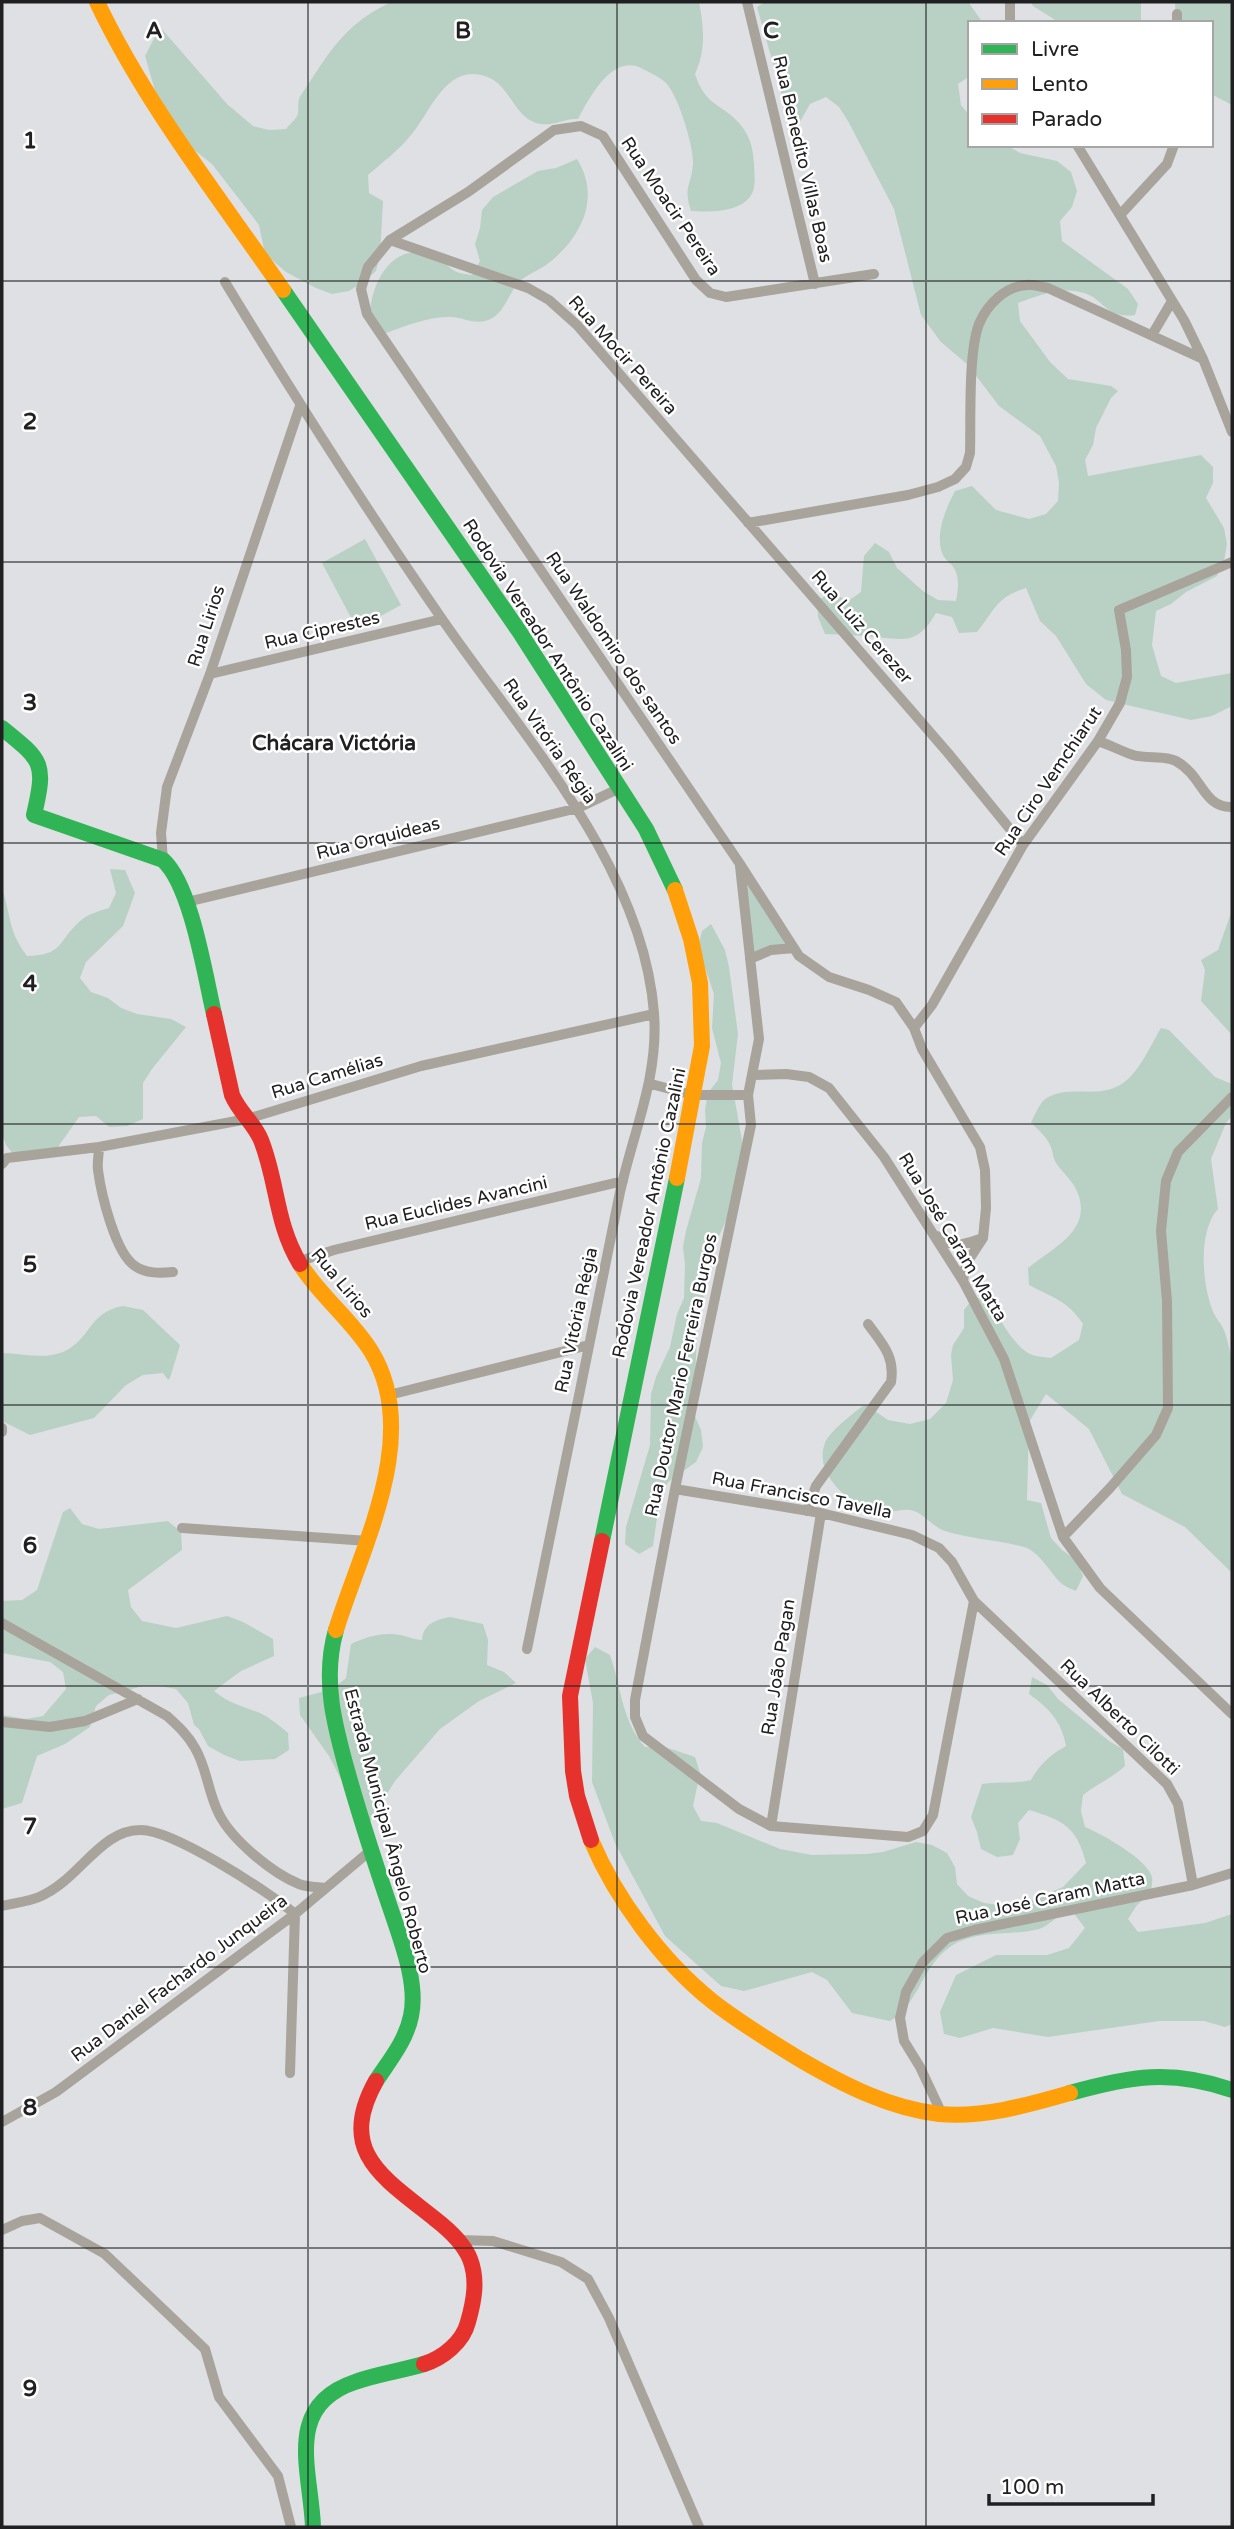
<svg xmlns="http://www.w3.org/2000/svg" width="1234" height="2529" viewBox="0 0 1234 2529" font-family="'Varela Round',sans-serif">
  <rect width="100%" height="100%" fill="#dee0e3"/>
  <!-- green -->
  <path fill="#b8d1c4" d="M391 2H699C704 28 706 50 695 74 706 109 725 103 743 128 751 139 753 150 754 164 754 171 756 183 753 191 745 213 710 212 691 211 683 186 691 187 693 164 694 147 678 95 666 83 660 77 650 73 643 69 612 52 589 99 578 119 565 118 554 126 541 124 516 121 511 88 490 78 447 59 431 112 411 135 398 151 383 162 368 175L369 193 383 201 380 255 376 271 363 282 349 291 332 294 316 288 286 272 265 254 259 225 212 164 178 137 156 94 145 56 160 27 227 104 253 126 269 130 286 129C289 125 295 120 297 116 300 109 296 102 301 95 330 52 342 26 391 2Z
    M765 2H964L969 3 983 23H970V76L958 84 961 105 970 116V145H1006L1020 153 1057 161 1071 172 1077 191 1072 207 1060 221 1062 241 1128 289 1138 304 1135 315C1106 319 1104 299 1084 293 1061 286 1040 295 1018 303L1020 321 1050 362 1068 379 1111 386 1118 391 1111 398 1096 428 1093 445 1085 460 1088 476 1201 455 1213 467V483L1206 498 1224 528 1227 544 1224 561 1217 576 1186 592 1171 604 1156 611 1152 645 1161 676 1176 683 1232 673V706L1212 716 1191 720 1106 700 1086 684 1056 636 1040 621 1026 588C996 597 995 610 977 632L959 633 952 617 936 613C918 644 906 640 875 637 859 635 842 635 825 634L818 617 817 600 833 593 848 601 861 592 864 556 875 543 889 552 897 568 923 591 938 600 956 601C958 589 960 579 954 568 951 563 945 560 943 555 934 536 946 508 955 491L972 486 996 510 1029 519 1046 514 1058 501 1059 483 1056 466 1040 436 999 406 968 365 941 342 921 315 894 209 848 121 839 107 826 97 810 104 797 127 789 120 757 7Z
    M1031 2H1141V23H1060L1033 6Z
    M1175 2H1232V105L1211 94V23H1176Z
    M577 159C602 199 580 240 546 265 537 271 526 275 519 282 507 295 504 317 485 321 471 324 461 316 448 317 427 317 406 326 386 333L370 313C372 283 390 245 428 253 439 255 446 266 455 271 460 274 467 274 472 275L480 261 475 244 480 228 482 210 493 197 538 171 556 168Z
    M365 539 401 605 357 629 322 563Z
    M110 869 125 870 135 893 123 926 86 962 80 978 91 992 108 998 121 1008 137 1014 171 1019 186 1027 152 1069 143 1083V1119L127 1126 109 1127 96 1116 79 1117 58 1147 18 1160 6 1145 2 1133V889C12 917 7 929 27 956 64 955 57 942 79 922 87 914 99 911 109 908L116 893Z
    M745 877 788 946 753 955Z
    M1232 910V1035L1201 1001 1205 970 1201 960 1218 950Z
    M711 924 725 950 729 967 738 1034 732 1084 744 1152 735 1201 714 1247 697 1329 694 1414 701 1430 703 1447 696 1462 668 1482 660 1497 653 1546 639 1554 625 1544 626 1527 650 1445 651 1394 656 1377 670 1347 677 1314 684 1298 685 1264 683 1247 686 1231 701 1178 702 1143 706 1127 705 1110 708 1093 718 1080 721 1063 712 1028 714 994 698 947 702 931Z
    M1161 1028 1169 1030 1215 1077 1232 1084V1116L1226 1123 1211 1159 1218 1209C1198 1231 1202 1282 1212 1309 1214 1316 1220 1322 1223 1328 1228 1339 1229 1349 1232 1360V1573L1185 1527 1122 1494 1089 1429 1046 1394 1029 1422 1027 1500 1041 1503 1051 1538 1062 1550 1076 1560 1083 1576 1076 1591C1072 1589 1066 1587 1062 1584 1050 1573 1040 1552 1024 1547 998 1540 970 1539 945 1531 933 1527 925 1515 914 1511 901 1507 888 1515 877 1512 849 1505 813 1474 825 1443 829 1432 853 1413 863 1406L866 1405 888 1420 910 1424 930 1419 946 1403 953 1380 951 1355 953 1345 964 1328V1310L974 1297 990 1301C998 1317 1014 1346 1030 1354 1036 1357 1045 1357 1051 1358L1079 1340 1083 1324C1067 1300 1053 1298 1029 1285L1028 1268C1055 1246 1095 1229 1076 1189 1071 1179 1062 1172 1056 1163 1053 1158 1053 1152 1051 1147 1047 1137 1038 1130 1031 1122 1035 1115 1039 1104 1045 1099 1068 1084 1096 1099 1120 1085 1139 1074 1150 1046 1161 1028Z
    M123 1306 143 1310 180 1345 170 1378 168 1380 163 1373 143 1375 126 1385 94 1418 30 1435 2 1421V1353C22 1353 43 1360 63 1352 91 1340 88 1312 123 1306Z
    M70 1508 82 1524 99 1529 168 1521 181 1532 182 1550 128 1590 131 1607 142 1621 176 1628 227 1616 243 1622 273 1639 274 1656 241 1671 214 1691C230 1704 242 1706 260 1713 270 1718 279 1725 288 1733L289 1750 275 1759 240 1761 224 1755 208 1746 199 1729 194 1725 188 1703 176 1689 160 1686H143L109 1695 96 1706 90 1727 65 1744 37 1756 22 1803 2 1809V1715L26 1719 43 1716 66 1689 63 1672 50 1662 2 1653V1601L22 1600 37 1590 63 1512Z
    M450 1617 483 1624 488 1640 487 1665 504 1672 516 1683 479 1701 440 1729 395 1781 366 1828 329 1756 300 1715 299 1698 333 1689 346 1678 351 1644C367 1637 382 1632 400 1635 408 1636 414 1640 422 1640 423 1624 435 1620 450 1617Z
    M595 1647 610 1655C621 1687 622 1722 645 1747L662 1746 695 1757 700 1773 693 1806 701 1821 717 1823 780 1849 812 1855 867 1854 883 1852 916 1842 932 1845 947 1853 955 1867 957 1884 968 1896 984 1903 1016 1907 1063 1887 1086 1863C1077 1827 1063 1820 1029 1810L1018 1823 1020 1839 1013 1855 997 1857 981 1849 977 1832 971 1817 982 1784C999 1781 1014 1784 1031 1780 1040 1764 1050 1755 1066 1746 1062 1722 1049 1708 1029 1694L1032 1677 1047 1685 1058 1699 1109 1741 1123 1749 1125 1766C1112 1778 1097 1784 1083 1795L1081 1811 1085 1827C1102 1834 1147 1859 1152 1877 1153 1881 1151 1889 1151 1893L1137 1905 1128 1919 1138 1932 1205 1923 1232 1914V2024L1225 2027 1204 2021H1159L1048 2037 993 2028 960 2038 944 2034 940 2012 956 1975 996 1955H1047L1069 1948 1085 1928 1069 1907C1061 1913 1049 1926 1039 1929 1008 1937 973 1928 946 1950 922 1969 916 2007 890 2021L852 2013 827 1980 812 1972 744 1991 721 1986 665 1936 615 1843 592 1782 593 1703 585 1659Z"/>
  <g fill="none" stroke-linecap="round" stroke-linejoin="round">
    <!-- street -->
    <path stroke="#a8a39b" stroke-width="10" d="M747 2 815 284
      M1010 2V23
      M1177 23V14
      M1077 145 1184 320 1203 359 1232 432
      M1120 215 1167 164 1174 145
      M390 240 528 288 549 300 577 325 948 753 1023 845
      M874 274 726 297 710 293 696 280 603 136 581 126 554 130 468 192 390 240 368 267 361 289 367 314 740 864 799 956 829 977 869 990 896 1002 914 1028 922 1049 980 1147 985 1170 986 1208 983 1238 966 1264 963 1281
      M225 282C294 396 366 509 442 619 522 735 643 866 654 1013 659 1079 632 1134 619 1197 589 1348 558 1498 527 1649
      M1152 335 1172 301
      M748 523 908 495 938 487 955 479 966 467 970 453C971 420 968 353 979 324 987 305 1005 286 1027 285 1033 284 1041 287 1048 288L1203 359
      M210 674 442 619
      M1098 741C1110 745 1121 751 1133 755 1146 759 1165 755 1176 761 1203 776 1203 808 1232 807
      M163 860 161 833 167 787 210 674 300 406
      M740 866 759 1039 748 1095 751 1125 675 1489 635 1700V1717L643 1736 739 1809 771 1826 908 1837 923 1831 933 1815 974 1601
      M187 902 578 808 620 788
      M750 959 771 950 794 948
      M914 1028 932 1005 1023 845 1098 741 1120 703 1127 677 1126 650 1119 610 1232 562
      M753 1075 786 1074 809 1077 829 1088 884 1157 963 1281 1004 1359 1063 1537 1100 1588 1232 1714
      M651 1084 693 1095H748
      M99 1147C99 1155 97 1162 98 1170 101 1193 115 1253 135 1266 146 1274 161 1273 173 1272
      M2 1164 7 1158 99 1147 247 1119 421 1066 654 1014
      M937 1236C956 1249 962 1245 983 1238
      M297 1262 334 1250 623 1181
      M389 1395 589 1345
      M2 1428V1432
      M675 1489 821 1513 912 1535 939 1548 952 1562 974 1601 1167 1784 1178 1804 1193 1885
      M807 1511 816 1486 891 1382C895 1356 883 1345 868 1324
      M182 1528 368 1541
      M1063 1537 1110 1488 1156 1435 1168 1408 1167 1301 1161 1231 1166 1181 1178 1152 1232 1097
      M2 1623 167 1716C178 1726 188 1735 195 1748 207 1768 208 1793 219 1814 232 1840 272 1873 299 1884 307 1887 317 1887 325 1888
      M2 1722 50 1727 85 1721 138 1699
      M771 1826 821 1513
      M2 1906C14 1903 27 1902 39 1897 68 1885 85 1857 110 1840 119 1834 129 1830 140 1830 172 1829 269 1892 295 1914L290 2073
      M942 2114 920 2067 904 2041 900 2018 906 1992 923 1962 947 1938 974 1930 1193 1885 1232 1873
      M2 2122 56 2092 295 1914 370 1851
      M2 2230 22 2221 40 2218 105 2254 205 2349 219 2397 278 2476 291 2527
      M458 2240 493 2241 561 2262 588 2279 609 2318 699 2527"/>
    <!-- fast -->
    <path stroke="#30b455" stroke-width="16" d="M283 290 519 631 646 829 675 890
      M2 728C43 761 46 763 34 815L163 860C191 885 205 975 214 1014
      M602 1541 677 1178
      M336 1630C321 1682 336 1731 350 1781 363 1826 377 1869 392 1913 402 1943 418 1984 411 2016 406 2041 389 2061 376 2081
      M1070 2093C1131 2076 1171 2069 1232 2090
      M313 2527C311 2471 283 2406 355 2382 377 2374 401 2371 424 2364"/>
    <!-- slow -->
    <path stroke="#ff9f0a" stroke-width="16" d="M97 2C146 105 219 197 283 290
      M675 890 691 939 700 983 702 1046 677 1178
      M300 1264C320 1296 351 1319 371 1351 423 1435 361 1548 336 1630
      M591 1840C616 1899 662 1961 712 2001 740 2023 770 2041 801 2060 844 2085 889 2108 939 2114 984 2118 1028 2105 1070 2093"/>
    <!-- jam -->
    <path stroke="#e5322d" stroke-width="16" d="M214 1014 232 1095C239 1112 254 1123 261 1140 278 1183 275 1222 300 1264
      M591 1840 577 1796 573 1771 570 1696 602 1541
      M376 2081C336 2152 384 2178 435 2219 448 2229 463 2242 470 2259 478 2280 474 2301 468 2322 463 2342 443 2358 424 2364"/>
  </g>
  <!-- grid -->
  <path fill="none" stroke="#202022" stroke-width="2" stroke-opacity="0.55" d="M308 2V2527M617 2V2527M926 2V2527M2 281H1232M2 562H1232M2 843H1232M2 1124H1232M2 1405H1232M2 1686H1232M2 1967H1232M2 2248H1232"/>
  <g text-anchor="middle" stroke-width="5" stroke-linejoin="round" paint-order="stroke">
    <!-- street labels -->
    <g font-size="18" fill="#202022" stroke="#fff">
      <text transform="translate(803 159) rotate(77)" y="6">Rua Benedito Villas Boas</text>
      <text transform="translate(671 206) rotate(56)" y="6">Rua Moacir Pereira</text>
      <text transform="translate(623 355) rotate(48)" y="6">Rua Mocir Pereira</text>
      <text transform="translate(206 626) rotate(-72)" y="6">Rua Lirios</text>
      <text transform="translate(862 627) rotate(49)" y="6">Rua Luiz Cerezer</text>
      <text transform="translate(322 630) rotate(-13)" y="6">Rua Ciprestes</text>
      <text transform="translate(548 645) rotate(57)" y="6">Rodovia Vereador Antônio Cazalini</text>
      <text transform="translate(614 648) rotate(56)" y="6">Rua Waldomiro dos santos</text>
      <text transform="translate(550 741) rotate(55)" y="6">Rua Vitória Régia</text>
      <text transform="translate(1048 781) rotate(-56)" y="6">Rua Ciro Vemchiarut</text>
      <text transform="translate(378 838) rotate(-14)" y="6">Rua Orquideas</text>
      <text transform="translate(327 1076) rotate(-17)" y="6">Rua Camélias</text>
      <text transform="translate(456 1203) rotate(-13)" y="6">Rua Euclides Avancini</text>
      <text transform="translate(649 1213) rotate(-78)" y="6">Rodovia Vereador Antônio Cazalini</text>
      <text transform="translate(953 1237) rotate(59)" y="6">Rua José Caram Matta</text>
      <text transform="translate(342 1283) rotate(50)" y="6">Rua Lirios</text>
      <text transform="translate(576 1320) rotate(-78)" y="6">Rua Vitória Régia</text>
      <text transform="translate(681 1375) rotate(-78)" y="6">Rua Doutor Mario Ferreira Burgos</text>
      <text transform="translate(802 1495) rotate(11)" y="6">Rua Francisco Tavella</text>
      <text transform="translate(778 1667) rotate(-81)" y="6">Rua João Pagan</text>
      <text transform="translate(1120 1717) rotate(44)" y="6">Rua Alberto Cilotti</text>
      <text transform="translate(388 1831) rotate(75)" y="6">Estrada Municipal Ângelo Roberto</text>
      <text transform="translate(1050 1898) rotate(-12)" y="6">Rua José Caram Matta</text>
      <text transform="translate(179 1978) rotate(-37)" y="6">Rua Daniel Fachardo Junqueira</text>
    </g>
    <!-- quarter labels -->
    <g font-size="21" font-weight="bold" fill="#202022" stroke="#fff">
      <text x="334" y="750">Chácara Victória</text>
    </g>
  </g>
  <g font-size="23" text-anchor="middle" font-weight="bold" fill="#202022" stroke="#fff" stroke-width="5" stroke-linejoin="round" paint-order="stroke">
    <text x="154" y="38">A</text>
    <text x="463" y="38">B</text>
    <text x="771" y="38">C</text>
    <text x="30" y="148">1</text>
    <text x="30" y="429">2</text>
    <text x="30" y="710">3</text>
    <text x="30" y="991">4</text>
    <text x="30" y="1272">5</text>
    <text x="30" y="1553">6</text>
    <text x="30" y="1834">7</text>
    <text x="30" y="2115">8</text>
    <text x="30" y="2396">9</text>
  </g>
  <!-- border -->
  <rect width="1234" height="2529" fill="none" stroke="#202022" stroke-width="7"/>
  <!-- legend -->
  <rect x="968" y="21" width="245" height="126" fill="#ffffff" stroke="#a6a6a7" stroke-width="2"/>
  <rect x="982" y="44" width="35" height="10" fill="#30b455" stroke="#a6a6a7" stroke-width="2"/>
  <text x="1031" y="56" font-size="21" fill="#202022">Livre</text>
  <rect x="982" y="79" width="35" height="10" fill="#ff9f0a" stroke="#a6a6a7" stroke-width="2"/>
  <text x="1031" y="91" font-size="21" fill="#202022">Lento</text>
  <rect x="982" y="114" width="35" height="10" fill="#e5322d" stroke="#a6a6a7" stroke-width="2"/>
  <text x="1031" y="126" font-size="21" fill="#202022">Parado</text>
  <!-- scale -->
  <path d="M989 2494v10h164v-10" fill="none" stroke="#202022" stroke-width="3.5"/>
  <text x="1000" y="2494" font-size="21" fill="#202022" stroke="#ffffff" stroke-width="5" paint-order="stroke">100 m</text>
</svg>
